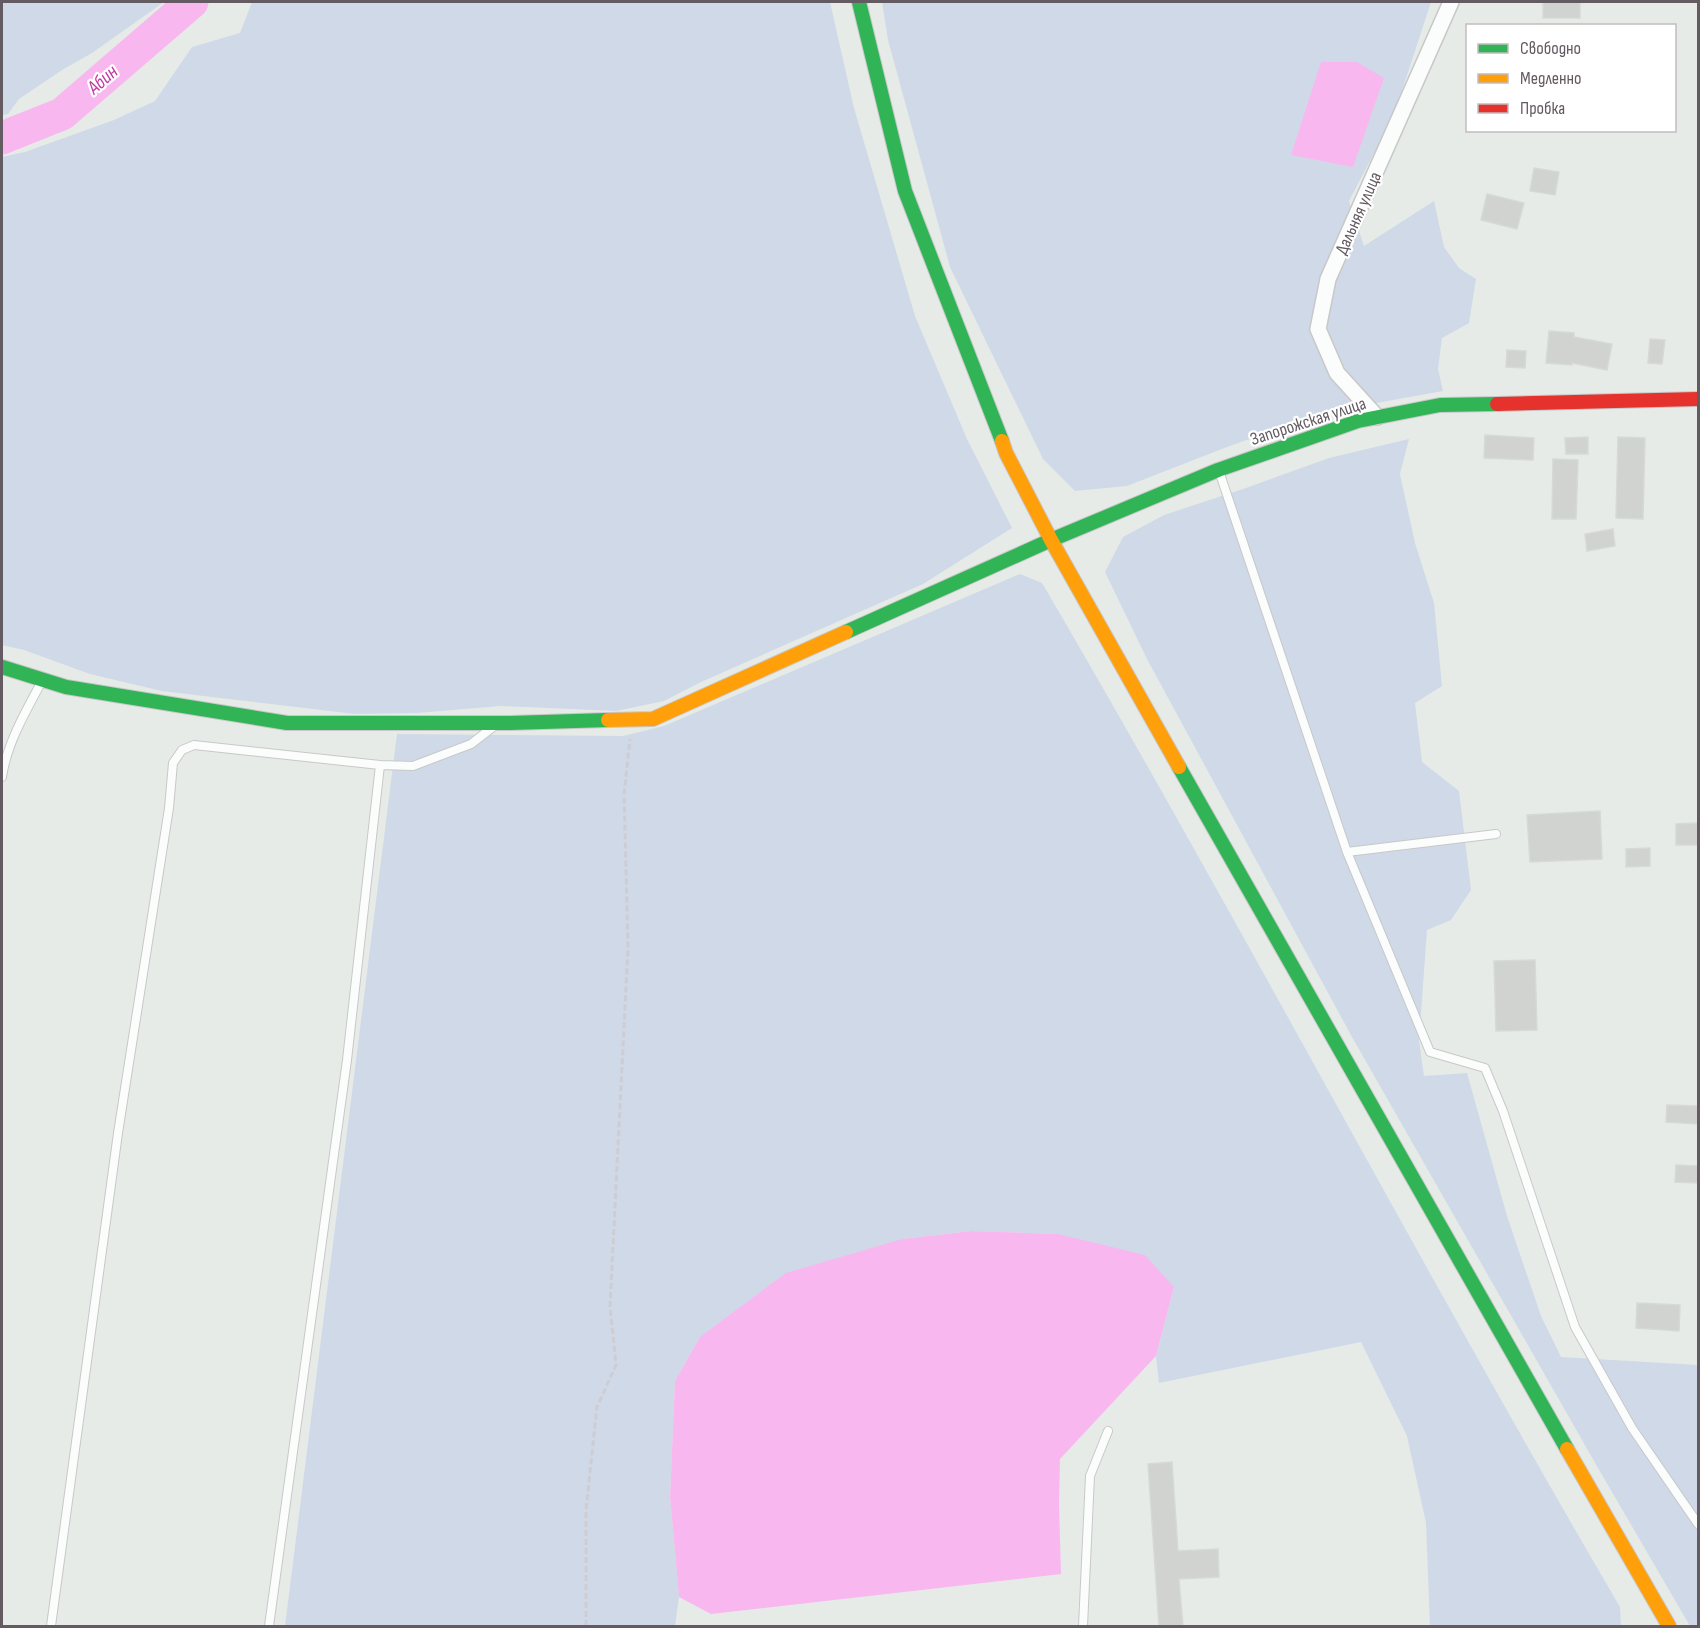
<svg xmlns="http://www.w3.org/2000/svg" width="1700" height="1628" viewBox="0 0 1700 1628" font-family="'Sofia Sans Condensed',sans-serif">
  <rect width="100%" height="100%" fill="#e6ebe8"/>
  <!-- green -->
  <path fill="#d0d9e7" d="M2 2H164L92 53 62 70 19 99 8 114 2 115Z
    M252 2H830L854 108 915 316 967 439 1012 528 923 584 701 682 664 701 616 711 501 706 417 713 355 714 162 691 90 674 24 650 2 645V157L25 152 114 120 155 101 192 47 240 33Z
    M882 2H1431L1394 115 1349 201 1364 246 1434 201 1444 247 1459 268 1476 279 1469 323 1442 338 1438 369 1443 391 1321 413 1227 447 1127 486 1075 491 1043 459 950 267 888 40Z
    M1409 439 1400 474 1415 543 1434 603 1442 686 1415 703 1422 762 1459 791 1471 890 1451 920 1427 930 1419 1041 1424 1076 1467 1073 1507 1216 1541 1316 1561 1357 1698 1365V1626H1690L1598 1468 1352 1037 1147 659 1105 572 1123 537 1164 515 1246 488 1329 458Z
    M1020 574 1042 583C1240 921 1422 1269 1620 1607L1621 1626H1430L1426 1523 1407 1436 1361 1342 1159 1383 1156 1356 1174 1287 1058 1234 971 1231 902 1239 700 1337 675 1381 670 1497 679 1597 675 1626H285L397 734 623 736 664 726Z"/>
  <!-- water -->
  <path fill="#f8b8ef" d="M1321 62H1357L1384 78 1353 167 1291 155Z
    M971 1231 1058 1234 1145 1255 1174 1287 1156 1356 1060 1459 1059 1504 1061 1574 711 1614 679 1597 670 1497 675 1381 700 1337 786 1273 902 1239Z"/>
  <g fill="none" stroke-linecap="round" stroke-linejoin="round">
    <!-- river -->
    <path stroke="#f8b8ef" stroke-width="33" d="M2 138 62 114 192 2"/>
  </g>
  <!-- building -->
  <path fill="#d0d3d0" stroke="#d5dad7" stroke-width="1.5" d="M1543 2H1580V18H1543Z
    M1534 168 1559 172 1555 195 1530 191Z
    M1487 194 1524 203 1517 229 1481 220Z
    M1549 331 1574 333V337L1612 344 1607 370 1572 363V365L1546 363Z
    M1650 339 1665 340 1662 364 1648 363Z
    M1507 350 1526 351 1525 368 1506 367Z
    M1485 435 1534 438 1533 460 1484 458Z
    M1588 437V454H1566L1565 438Z
    M1618 437 1645 438 1643 519 1616 518Z
    M1553 459 1578 460 1576 519H1552Z
    M1613 529 1615 546 1587 551 1585 534Z
    M1600 811 1602 859 1530 862 1527 815Z
    M1698 823V845H1676V824Z
    M1650 848V866L1626 867V849Z
    M1535 960 1537 1030 1496 1031 1494 961Z
    M1667 1105 1698 1106V1124L1666 1122Z
    M1676 1165 1698 1166V1183L1675 1182Z
    M1637 1303 1680 1305 1679 1331 1636 1328Z
    M1172 1462 1178 1551 1218 1549 1219 1577 1179 1579 1183 1626H1159L1148 1464Z"/>
  <g fill="none" stroke-linecap="round" stroke-linejoin="round">
    <defs>
      <path id="lane" d="M1219 471 1347 852 1430 1052 1485 1068 1503 1111 1575 1327 1632 1428 1698 1524
        M2 777C7 743 26 711 42 681
        M1347 852 1496 834
        M51 1626 118 1133 169 808 173 763 182 750 194 745 380 765 413 766 471 744 493 727
        M269 1626 347 1060 380 765
        M1083 1626 1090 1476 1108 1431"/>
      <path id="street" d="M1377 417 1337 373 1318 329 1328 279 1451 2"/>
      <path id="fast" d="M859 2 905 191 1002 441
        M846 632 1051 540 1218 470 1358 421 1440 405 1497 404
        M2 667 66 687 287 723H510L608 720
        M1179 767 1567 1449"/>
      <path id="slow" d="M1002 441 1006 453 1051 540 1179 767
        M608 720 653 719 846 632
        M1567 1449 1669 1626"/>
      <path id="jam" d="M1497 404 1698 399"/>
    </defs>
    <!-- lane casing -->
    <use href="#lane" stroke="#c8c8c8" stroke-width="10"/>
    <!-- street casing -->
    <use href="#street" stroke="#c8c8c8" stroke-width="18"/>
    <!-- fast casing -->
    <use href="#fast" stroke="#c9c8ca" stroke-width="16"/>
    <!-- slow casing -->
    <use href="#slow" stroke="#c9c8ca" stroke-width="16"/>
    <!-- jam casing -->
    <use href="#jam" stroke="#c9c8ca" stroke-width="16"/>
    <!-- path -->
    <path stroke="#cecdd4" stroke-width="3" stroke-dasharray="6 3" stroke-linecap="butt" d="M586 1626V1509L597 1407 616 1365 610 1306 628 947 624 794 630 739"/>
    <!-- lane -->
    <use href="#lane" stroke="#fbfcfc" stroke-width="8"/>
    <!-- street -->
    <use href="#street" stroke="#fbfcfc" stroke-width="15"/>
    <!-- fast -->
    <use href="#fast" stroke="#30b455" stroke-width="14"/>
    <!-- slow -->
    <use href="#slow" stroke="#ff9f0a" stroke-width="14"/>
    <!-- jam -->
    <use href="#jam" stroke="#e5322d" stroke-width="14"/>
  </g>
  <g text-anchor="middle" stroke-width="4.5" stroke-linejoin="round" paint-order="stroke">
    <!-- street labels -->
    <g font-size="18" fill="#645b62" stroke="#fff">
      <text transform="translate(1358 213) rotate(-66)" y="6">Дальняя улица</text>
      <text transform="translate(1308 421) rotate(-18)" y="6">Запорожская улица</text>
    </g>
    <!-- water labels -->
    <g font-size="20" font-style="italic" fill="#bf3da3" stroke="#fff">
      <text transform="translate(102 79) rotate(-41)" y="7">Абин</text>
    </g>
  </g>
  <!-- border -->
  <rect width="1700" height="1628" fill="none" stroke="#645b62" stroke-width="6"/>
  <!-- legend -->
  <rect x="1466" y="24" width="210" height="108" fill="#ffffff" stroke="#c1bdc0" stroke-width="1.5"/>
  <rect x="1478" y="44" width="30" height="9" fill="#30b455" stroke="#c1bdc0" stroke-width="1.5"/>
  <text x="1520" y="54" font-size="18" fill="#645b62">Свободно</text>
  <rect x="1478" y="74" width="30" height="9" fill="#ff9f0a" stroke="#c1bdc0" stroke-width="1.5"/>
  <text x="1520" y="84" font-size="18" fill="#645b62">Медленно</text>
  <rect x="1478" y="104" width="30" height="9" fill="#e5322d" stroke="#c1bdc0" stroke-width="1.5"/>
  <text x="1520" y="114" font-size="18" fill="#645b62">Пробка</text>
</svg>
